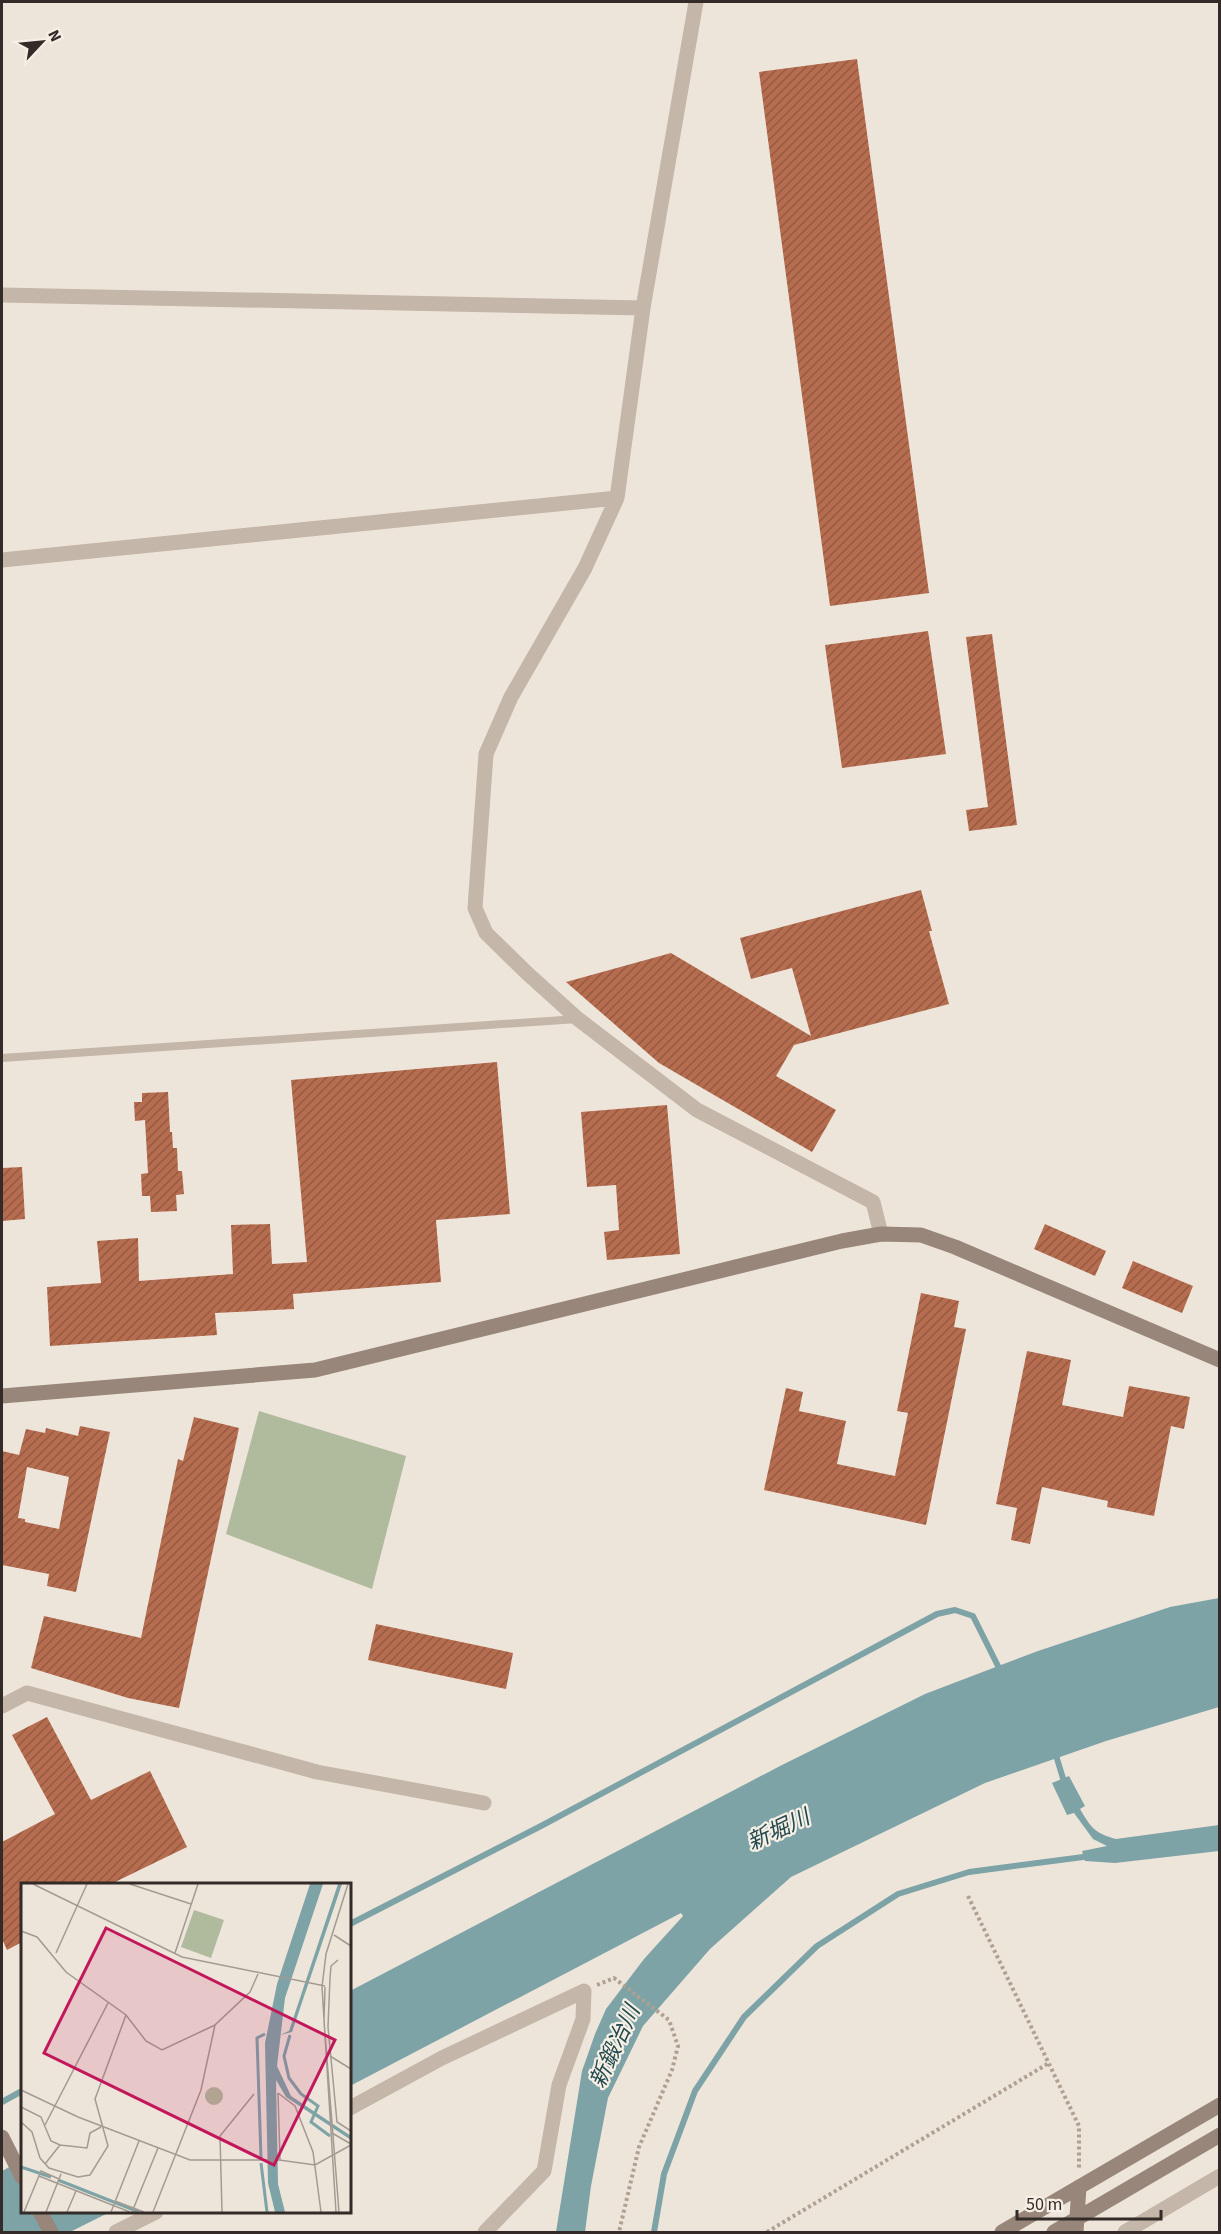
<svg xmlns="http://www.w3.org/2000/svg" width="1221" height="2234" viewBox="0 0 1221 2234" font-family="'Source Sans 3','Noto Sans JP',sans-serif">
  <defs>
    <pattern id="building-hatch" width="6" height="6" patternUnits="userSpaceOnUse" patternTransform="scale(1.5)"><rect width="6" height="6" fill="#b66d4f"/><path d="M-1 1l2-2M0 6l6-6M5 7l2-2" fill="none" stroke="#955a42"/></pattern>
  </defs>
  <rect width="100%" height="100%" fill="#eee5da"/>
  <!-- park -->
  <path fill="#afbb9c" d="M259 1411 406 1456 372 1589 226 1534Z"/>
  <!-- water -->
  <path fill="#7da3a7" d="M1219 1598V1707L1106 1741 985 1783 791 1877 710 1949 643 2026 608 2098 591 2186 585 2232H556L582 2071 595 2034 606 2009 644 1959 683 1916 681 1913 350 2086V1991L780 1766 925 1694 1038 1651 1170 1607Z
    M1069 1776 1085 1806 1080 1809C1091 1828 1095 1833 1116 1839L1219 1825V1851L1115 1863 1085 1861 1082 1851 1107 1846 1093 1839 1074 1813 1067 1815 1052 1783Z
    M22 2160V2212H110L70 2232H2V2171Z"/>
  <g fill="none" stroke-linecap="round" stroke-linejoin="round">
    <!-- stream -->
    <path stroke="#7da3a7" stroke-width="6" d="M1055 1752 1065 1785
      M350 1924 541 1826 937 1614 955 1610 973 1616 1001 1672
      M2 2102 22 2091
      M654 2232 664 2174 695 2091 744 2017 817 1946 898 1894 969 1872 1091 1856"/>
  </g>
  <!-- building -->
  <path fill="url(#building-hatch)" fill-rule="evenodd" d="M857 59 929 593 830 606 759 72Z
    M928 631 946 754 842 768 825 645Z
    M992 634 1017 825 969 831 966 810 988 807 966 637Z
    M921 890 932 931H929L949 1004 794 1045 776 1076 836 1110 812 1152 659 1063 566 982 671 953 811 1036 792 968 751 979 740 938Z
    M497 1062 510 1214 436 1220 441 1282 293 1294 294 1309 215 1313 217 1335 50 1346 47 1287 101 1283 97 1241 138 1238 139 1281 233 1274 231 1225 270 1224 272 1264 307 1262 291 1080Z
    M168 1092 170 1132H172L173 1148H177L178 1171H182L184 1194 176 1195 177 1211 151 1212 150 1196H142L141 1174 148 1173 145 1120 135 1121 134 1102H142V1093Z
    M667 1105 680 1254 607 1260 604 1232 619 1230 616 1185 587 1187 581 1112Z
    M22 1167 25 1219 2 1221V1168Z
    M1045 1224 1106 1251 1095 1276 1034 1249Z
    M1133 1261 1193 1286 1182 1313 1122 1288Z
    M921 1293 959 1301 954 1327 966 1329 926 1525 764 1490 786 1388 803 1392 799 1411 846 1421 837 1464 895 1476 908 1413 897 1411Z
    M1027 1351 1071 1360 1062 1405 1123 1417 1129 1386 1190 1397 1184 1429 1171 1426 1154 1516 1107 1507 1108 1501 1042 1487 1030 1544 1011 1540 1017 1508 996 1504Z
    M194 1417 239 1428 179 1708 128 1698 31 1668 44 1616 141 1638 178 1459 183 1461Z
    M80 1426 110 1432 76 1592 47 1586 49 1574 2 1565V1451L19 1455 26 1429 45 1433 46 1428 78 1436ZM27 1467 69 1477 59 1529 25 1522V1519L18 1518Z
    M376 1624 513 1653 506 1689 368 1660Z
    M47 1717 91 1800 150 1771 187 1847 111 1884H22V1942L7 1950 2 1939V1842L55 1814 12 1735Z"/>
  <g fill="none" stroke-linecap="round" stroke-linejoin="round">
    <!-- path -->
    <path stroke="#afa092" stroke-width="4" stroke-dasharray="3 3" stroke-linecap="butt" d="M968 1896 1079 2126V2168
      M597 1985 614 1978 669 2020 678 2046 672 2070 639 2147 619 2232
      M767 2232 1049 2063"/>
    <!-- lane -->
    <path stroke="#c4b6a8" stroke-width="8" d="M2 1058 578 1019"/>
    <!-- street -->
    <path stroke="#c4b6a8" stroke-width="15" d="M696 2 643 308 617 498 585 568 511 697 486 754 475 908 486 933 528 974 578 1019 697 1110 873 1202 881 1234
      M2 295 643 308
      M2 560 617 498
      M2 1706 27 1693 317 1772 484 1803
      M350 2108 442 2058 584 1991 583 2019 559 2085 544 2171 485 2232
      M116 2232 156 2212
      M1125 2232 1220 2176"/>
    <!-- secondary -->
    <path stroke="#978679" stroke-width="15" d="M2 1396 315 1370 842 1241 881 1234 921 1235 955 1247 1220 1360
      M2 2137 22 2177
      M40 2212 51 2232
      M1002 2232 1220 2105
      M1054 2232 1220 2135
      M1076 2232 1079 2187"/>
  </g>
  <g text-anchor="middle" stroke-width="4.5" stroke-linejoin="round" paint-order="stroke">
    <!-- water labels -->
    <g font-size="22" font-style="italic" fill="#22494e" stroke="#f6efe5">
      <text transform="translate(778 1829) rotate(-25)" y="8">新堀川</text>
      <text transform="translate(614 2046) rotate(-65)" y="8">新鍛冶川</text>
    </g>
  </g>
  <!-- overview -->
  <g transform="translate(21 1883)">
    <rect width="330" height="330" fill="#eee5da"/>
    <path d="M173 27 203 37 190 75 160 64ZM184 213a9 9 0 1 1 18 0a9 9 0 1 1-18 0Z" fill="#afbb9c"/>
    <path d="M289 1H302L264 115 256 183 270 213 330 253V257L265 214 255 197 257 301 264 329H254L247 300 244 160 256 101ZM317 1H321L271 149 259 152 268 148Z" fill="#7da3a7"/>
    <path fill="none" stroke="#7da3a7" stroke-width="3" d="M269 152 263 173 268 195 280 211 297 223 290 239 309 253M240 275 236 155 244 151M240 280 246 329M0 284 30 294M37 297 118 329"/>
    <path fill="none" stroke="#a39b92" stroke-width="1.5" d="M12 1 161 74 304 103M109 1 170 21M0 48 16 54 45 89 105 132 125 158 141 167 194 142M313 52 330 63M35 70 66 1M154 70 177 1M317 77 310 83 309 95 307 144 316 239 330 248M301 104 315 329M301 104 305 71 327 1M304 104 303 138 318 329M309 173 330 186M0 207 57 234 169 277H258L294 282 330 262M257 210 274 223 292 269 300 329M257 210 259 277M0 224 20 234 30 258 39 262 66 265 69 250 80 244M0 239 11 249 19 275 28 285 57 294 69 292 87 263 74 216 105 132M24 242 87 120M311 250 330 261M24 281 39 262M18 293 109 329M94 318 123 329M3 329 20 288 38 296M25 329 40 291M46 329 55 308M90 329 118 258M111 329 137 265M132 329 180 207 194 142 229 109 237 91M201 329 199 253 233 211"/>
    <path fill="#c2185b" fill-opacity="0.15" stroke="#c2185b" stroke-width="3" d="M85 45 314 157 253 282 23 170Z"/>
    <rect width="330" height="330" fill="none" stroke="#322b27" stroke-width="3"/>
  </g>
  <!-- border -->
  <rect width="1221" height="2234" fill="none" stroke="#322b27" stroke-width="6"/>
  <!-- north arrow -->
  <g transform="translate(42 42) rotate(64)" stroke="#f6efe5" stroke-width="4.5" paint-order="stroke">
  <path d="M0-4.5L10 22L0 15L-10 22Z" fill="#322b27"/>
  <text y="-9" font-size="16" font-weight="bold" text-anchor="middle" fill="#322b27">N</text>
  </g>
  <!-- scale -->
  <path d="M1017 2210v9h144v-9" fill="none" stroke="#322b27" stroke-width="3"/>
  <text x="1026" y="2210" font-size="18" fill="#322b27" stroke="#f6efe5" stroke-width="4.5" paint-order="stroke">50 m</text>
</svg>
